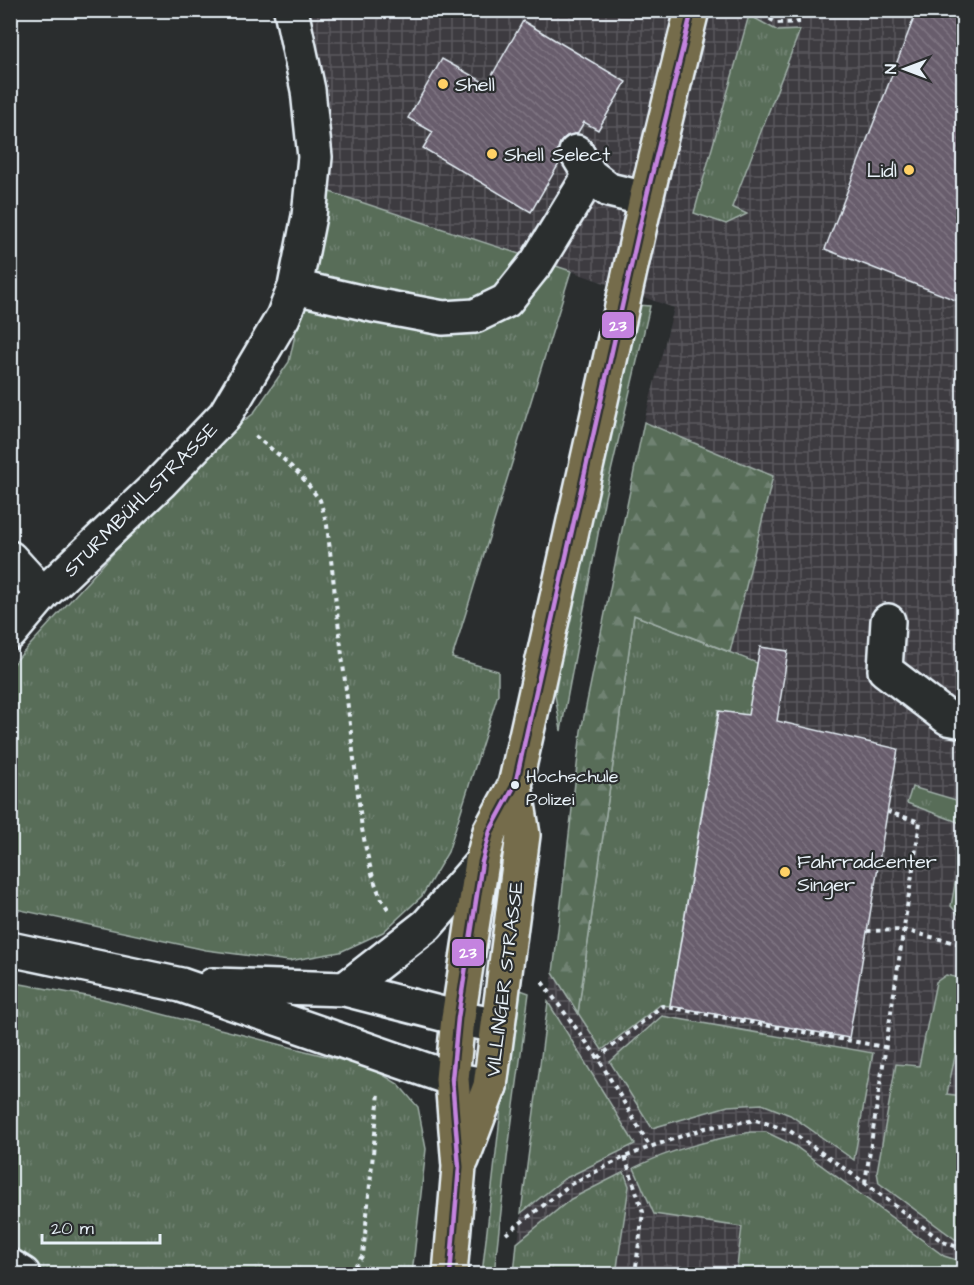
<svg xmlns="http://www.w3.org/2000/svg" width="974" height="1285" viewBox="0 0 974 1285" font-family="'Architects Daughter',sans-serif">
  <defs>
    <pattern id="industrial-grid" width="8" height="8" patternUnits="userSpaceOnUse" patternTransform="scale(1.5)"><rect width="8" height="8" fill="#3d3b41"/><path d="M0 4h8M4 0v8" fill="none" stroke="#59585d"/></pattern>
    <pattern id="grass-tufts" width="24" height="20" patternUnits="userSpaceOnUse" patternTransform="scale(1.5)"><rect width="24" height="20" fill="#586d59"/><path d="M3 7l-1-3M5 7V3M7 7l1-3M15 17l-1-3M17 17v-4M19 17l1-3" fill="none" stroke="#708272"/></pattern>
    <pattern id="forest-firs" width="22" height="20" patternUnits="userSpaceOnUse" patternTransform="scale(1.5)"><rect width="22" height="20" fill="#586d59"/><path d="M5 1l3.5 6h-7zM16 11l3.5 6h-7z" fill="#708272"/></pattern>
    <pattern id="building-back-hatch" width="6" height="6" patternUnits="userSpaceOnUse" patternTransform="scale(1.5)"><rect width="6" height="6" fill="#685d6c"/><path d="M-1 5l2 2M0 0l6 6M5-1l2 2" fill="none" stroke="#7e7582"/></pattern>
  </defs>
  <rect width="100%" height="100%" fill="#2a2d2e"/>
  <filter id="ink" filterUnits="userSpaceOnUse"><feTurbulence type="fractalNoise" baseFrequency=".0167" numOctaves="2"/><feDisplacementMap in="SourceGraphic" scale="12" xChannelSelector="R" yChannelSelector="G"/><feConvolveMatrix kernelMatrix="1 2 1 2 8 2 1 2 1" color-interpolation-filters="sRGB"/></filter>
  <g filter="url(#ink)">
    <!-- industrial -->
    <path fill="url(#industrial-grid)" d="M278 11H963V1274H514L553 973 581 731 644 422 674 308 571 271 327 191Z"/>
    <!-- grass -->
    <path fill="url(#grass-tufts)" stroke="#a0afa8" stroke-width="1.5" d="M749 15 778 31 800 30 732 207 747 214 726 224 694 213Z
      M327 191 571 271 452 658 498 671V694L448 852 422 896 383 932 340 952 289 961 206 950 11 908V666L139 525 231 430 253 414 289 362Z
      M638 305 650 306 605 497 561 731 555 695 578 563Z
      M634 615 780 672 748 715 718 711 670 1006 660 1005 602 1050 578 1013Z
      M912 787 963 802V824L907 803Z
      M963 841V916L959 915 951 906Z
      M946 975 963 979V1019L947 1094 963 1096V1242L955 1239 879 1183 877 1172 896 1064 919 1066 936 982Z
      M10 982 103 999 372 1068 398 1084 418 1107 426 1149 412 1274H11Z
      M515 988 529 993 507 1158 494 1274H482Z
      M548 1002 635 1144 564 1179 521 1213Z
      M662 1016 873 1053 854 1160 790 1115 762 1104 728 1106 652 1128 610 1062Z
      M751 1132H766L795 1146 944 1256 963 1262V1274H736L742 1227 654 1214 634 1168C671 1149 711 1140 751 1132Z
      M624 1172 629 1186 616 1274H514L517 1243 571 1199Z"/>
    <!-- forest -->
    <path fill="url(#forest-firs)" stroke="#a0afa8" stroke-width="1.5" d="M644 422 773 476 730 652 634 615 578 1013 553 973 581 731Z"/>
    <!-- building -->
    <path fill="url(#building-back-hatch)" stroke="#e8f1f8" stroke-width="1.5" d="M917 10H963V303L825 249Z
      M523 21 626 82 598 130 584 122 577 134 567 136 560 143 557 153 560 162 531 212 423 148 433 132 408 118 442 59 487 84Z
      M760 647 788 651 777 721 898 749 849 1038 670 1006 719 711 748 715Z"/>
    <g fill="none" stroke-linecap="round" stroke-linejoin="round">
      <defs>
        <path id="minor" d="M576 152 590 175 609 190 646 199
          M295 287 373 305 443 318 475 316 506 301 537 262 590 175
          M10 558 43 594
          M888 621 885 670 948 718 964 721
          M10 633 43 594 160 483 225 415 283 317 295 287 309 216 315 157 308 90 291 10
          M10 949 181 985 452 1079 490 1086
          M213 985 345 989 458 1018 498 1026
          M345 989 427 925 482 862
          M10 1266 23 1274"/>
        <path id="major" d="M462 1160 490 1086 523 835 515 785
          M450 1274 459 1167 452 1079 458 1018 482 862 490 831 515 785 646 199 692 10"/>
      </defs>
      <!-- minor casing -->
      <use href="#minor" stroke="#e8f1f8" stroke-width="38"/>
      <!-- major casing -->
      <use href="#major" stroke="#e8f1f8" stroke-width="38"/>
      <!-- path -->
      <path stroke="#e8f1f8" stroke-width="4" stroke-dasharray="4.5 4.5" stroke-linecap="butt" d="M754 10 777 23 803 22
        M255 436 279 455 301 476 320 500 327 525 362 829C368 857 372 886 388 909
        M867 931 903 930 964 945
        M542 982 598 1058 650 1147
        M598 1058 662 1006 884 1047
        M625 1157 643 1212 635 1274
        M865 1183 920 822 888 812
        M506 1234 571 1184 625 1157 650 1147 705 1128 756 1120 790 1131 865 1183 943 1242 964 1249
        M349 1274 363 1255 379 1093"/>
      <!-- minor -->
      <use href="#minor" stroke="#2a2d2e" stroke-width="33"/>
      <!-- major -->
      <use href="#major" stroke="#746c4b" stroke-width="33"/>
      <defs>
        <path id="bus-1" d="M450 1274 459 1167 452 1079 458 1018 482 862 490 831 515 785 646 199 692 10"/>
      </defs>
      <!-- bus-1 casing -->
      <use href="#bus-1" stroke="#2a2d2e" stroke-width="9"/>
      <!-- bus-1 -->
      <use href="#bus-1" stroke="#c483df" stroke-width="4.5"/>
    </g>
  </g>
  <!-- markers -->
  <g fill="#ffd166" stroke="#2a2d2e" stroke-width="2">
    <circle cx="443" cy="84" r="6"/>
    <circle cx="492" cy="154" r="6"/>
    <circle cx="909" cy="170" r="6"/>
    <circle cx="785" cy="872" r="6"/>
  </g>
  <circle fill="#e8f1f8" stroke="#2a2d2e" stroke-width="2" cx="515" cy="785" r="5"/>
  <g text-anchor="middle" stroke-width="4.5" stroke-linejoin="round" paint-order="stroke">
    <!-- bus labels -->
    <g font-size="18" fill="#e8f1f8" stroke="#2a2d2e" text-anchor="start">
      <text x="526" y="782">Hochschule<tspan x="526" dy="23">Polizei</tspan></text>
    </g>
    <!-- poi labels -->
    <g font-size="20" fill="#e8f1f8" stroke="#2a2d2e" text-anchor="start">
      <text x="455" y="91">Shell</text>
      <text x="504" y="161">Shell Select</text>
      <text x="897" y="177" text-anchor="end">Lidl</text>
      <text x="797" y="868">Fahrradcenter<tspan x="797" dy="23">Singer</tspan></text>
    </g>
    <!-- street labels -->
    <g font-size="20" fill="#e8f1f8" stroke="#2a2d2e">
      <text transform="translate(140 499) rotate(-45)" y="7">STURMBÜHLSTRASSE</text>
      <text transform="translate(504 979) rotate(-83)" y="7">VILLINGER STRASSE</text>
    </g>
  </g>
  <g stroke="#2a2d2e" stroke-width="2">
    <rect x="601" y="311" width="34" height="28" rx="6" fill="#c483df"/>
    <rect x="451" y="938" width="34" height="29" rx="6" fill="#c483df"/>
  </g>
  <g font-size="16" text-anchor="middle" font-weight="bold" fill="#fff">
    <text x="618" y="331">23</text>
    <text x="468" y="958">23</text>
  </g>
  <!-- margin -->
  <rect width="974" height="1285" fill="none" stroke="#2a2d2e" stroke-width="36"/>
  <rect x="18" y="18" width="938" height="1249" fill="none" stroke="#e8f1f8" stroke-width="2" filter="url(#ink)"/>
  <!-- north arrow -->
  <g transform="translate(905 69) rotate(270)" stroke="#2a2d2e" stroke-width="4.5" paint-order="stroke">
  <path d="M0-4.5L10 22L0 15L-10 22Z" fill="#e8f1f8"/>
  <text y="-9" font-size="16" font-weight="bold" text-anchor="middle" fill="#e8f1f8">N</text>
  </g>
  <!-- scale -->
  <path d="M42 1234v9h118v-9" fill="none" stroke="#e8f1f8" stroke-width="3"/>
  <text x="51" y="1234" font-size="18" fill="#e8f1f8" stroke="#2a2d2e" stroke-width="4.5" paint-order="stroke">20 m</text>
</svg>
